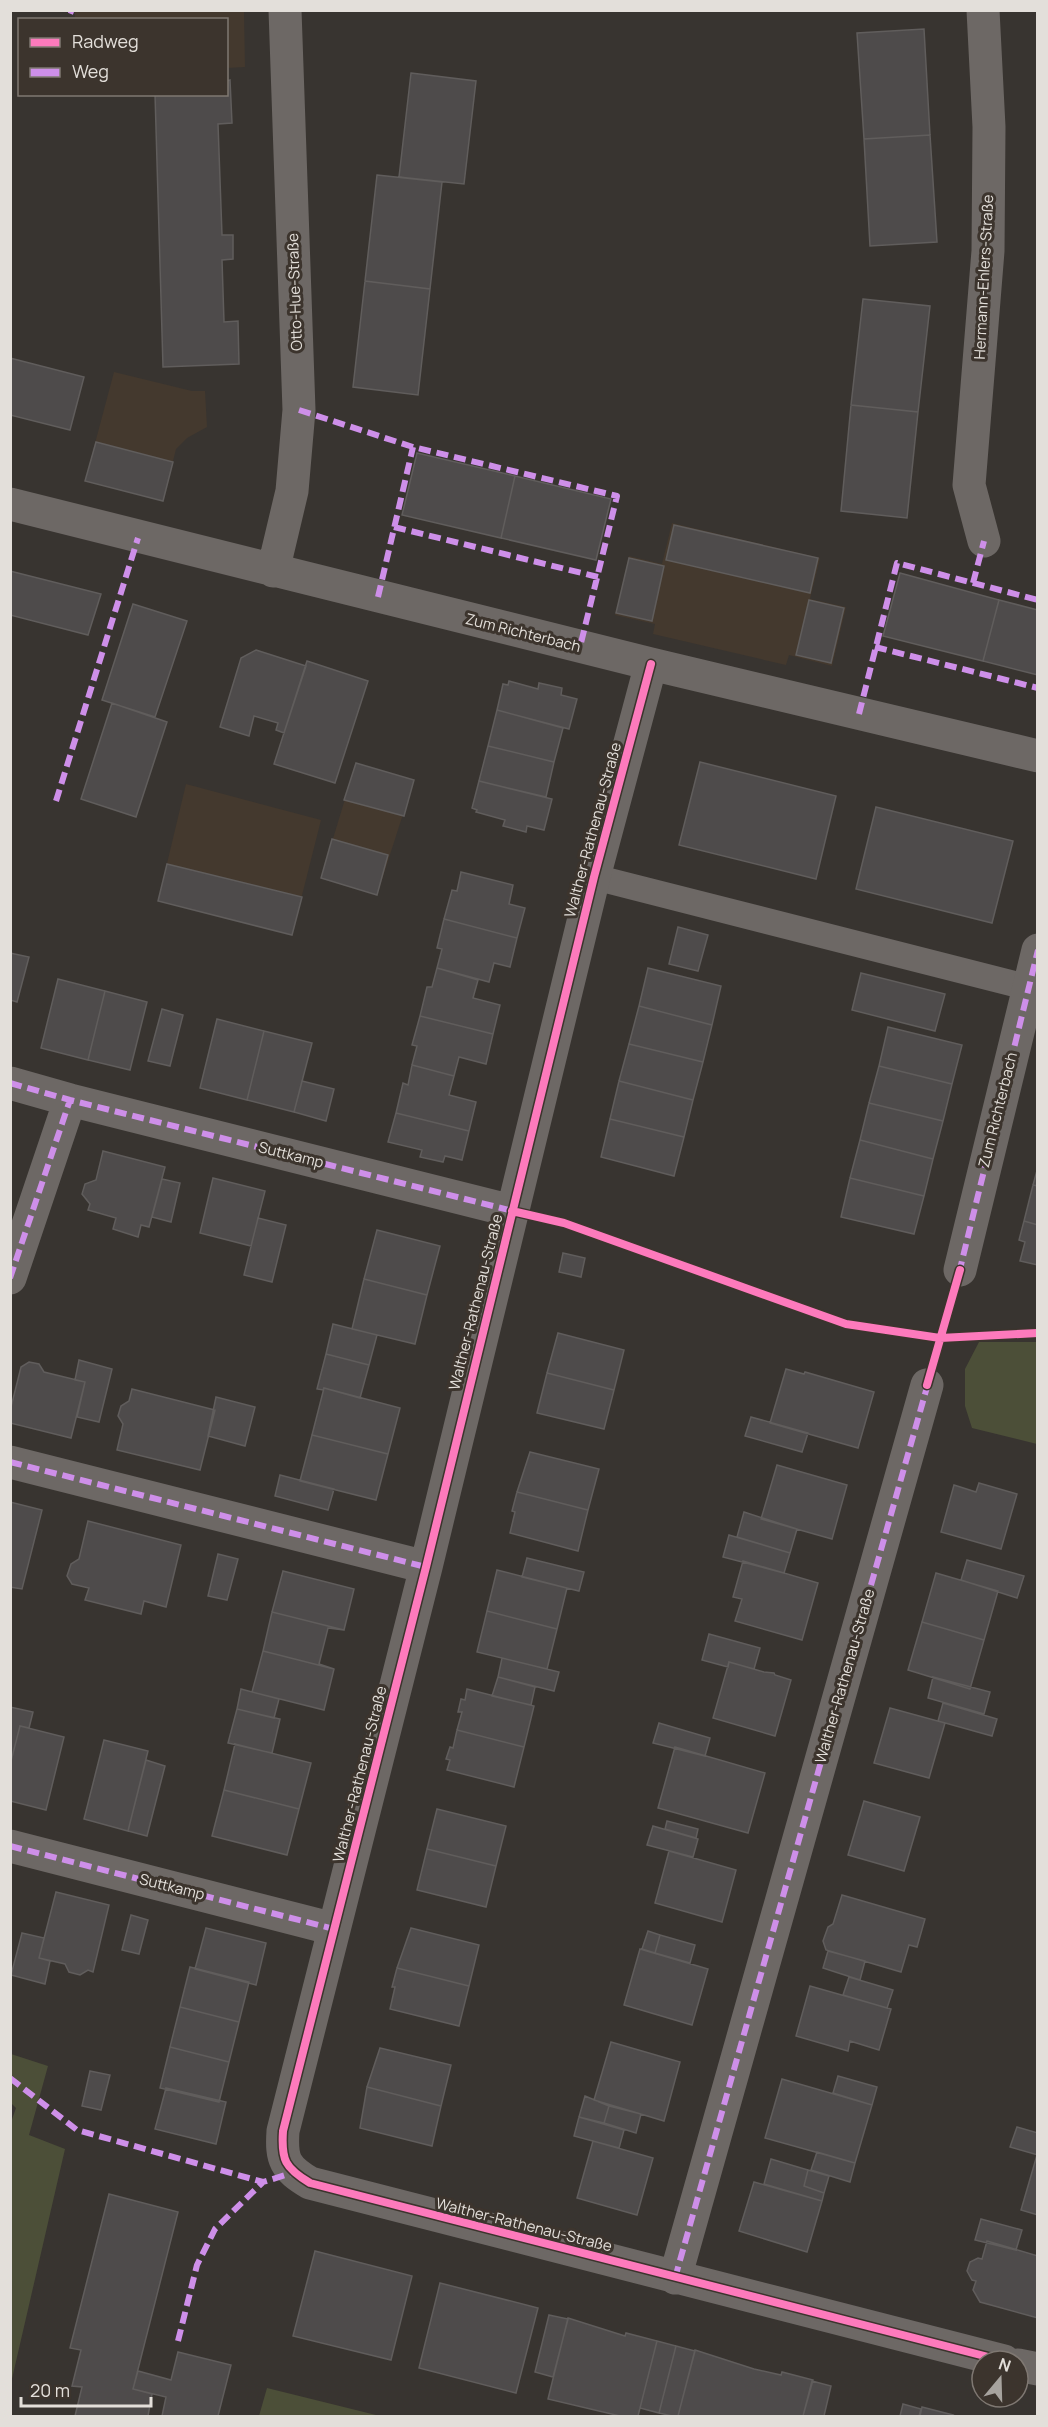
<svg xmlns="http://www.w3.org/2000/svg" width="1048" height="2427" viewBox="0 0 1048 2427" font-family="Manrope,sans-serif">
  <rect width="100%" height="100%" fill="#383430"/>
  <!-- built -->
  <path fill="#44392e" d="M75 11H244L245 67 227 68 226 20 75 19Z
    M114 372 192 391H205L207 427 187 438 176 449 163 501 85 481Z
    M672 523 820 558 810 599 846 607 832 666 789 655 786 665 653 634 655 624 615 615 629 556 662 564Z
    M356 763 414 780 377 895 321 878Z
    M186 784 321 820 292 935 158 901Z"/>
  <!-- green -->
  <path fill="#4c4f38" d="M979 1342H1037V1444L972 1428 965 1406V1369Z
    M11 2054 48 2066 29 2135 65 2149 11 2383 10 2125 16 2108 11 2103Z
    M267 2388 380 2416H259Z"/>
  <!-- building -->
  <path fill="#4e4b4b" stroke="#605d5c" stroke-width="1.5" d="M924 29 930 135 864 139 857 33Z
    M411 73 476 81 464 184 399 177Z
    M230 80 232 123 218 124 222 235H233V259L222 260 224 322 238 321 239 364 163 367 155 94H226V81Z
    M930 135 937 242 870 246 864 139Z
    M377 175 442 182 430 289 365 281Z
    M365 281 430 289 418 395 353 387Z
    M863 299 930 306 918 412 851 405Z
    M10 358 84 377 70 430 10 415Z
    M851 405 918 412 907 518 841 511Z
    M96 442 173 462 163 501 85 481Z
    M417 453 515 476 501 538 402 515Z
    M515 476 611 499 596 560 501 538Z
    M674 525 818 558 810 593 666 560Z
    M629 558 664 566 652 621 616 613Z
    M10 571 101 594 88 635 10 615Z
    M900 573 999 600 983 661 883 636Z
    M809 600 844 608 831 663 796 655Z
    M999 600 1038 610V675L983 661Z
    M133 604 187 621 155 717 102 700Z
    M256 650 306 666 284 733 276 730 278 723 254 716 249 736 220 727 241 658Z
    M307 661 368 681 335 783 274 764Z
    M509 681 538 689 539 683 562 688 561 695 577 699 569 729 497 710 503 684 508 685Z
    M112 703 167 722 136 817 81 799Z
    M497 710 563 728 554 762 488 746Z
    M488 746 554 762 546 797 479 781Z
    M700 762 836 796 816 879 679 845Z
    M356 763 414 780 404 816 344 800Z
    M479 781 552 799 544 830 527 826 526 832 503 826 505 820 476 812 477 810 472 808Z
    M876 807 1013 841 992 923 856 889Z
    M332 839 388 855 377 895 321 878Z
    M167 864 302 897 292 935 158 901Z
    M461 872 513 885 509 904 525 908 517 938 444 919 452 890 457 891Z
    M444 919 517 938 510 967 494 963 489 982 437 968 442 949 437 948Z
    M678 927 708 935 698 971 669 964Z
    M10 953 29 957 17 1002 10 1000Z
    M437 968 478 980 473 998 500 1005 493 1034 420 1016 427 987H432Z
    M648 968 721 986 712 1025 639 1006Z
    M861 973 945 994 935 1031 852 1010Z
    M58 979 105 991 88 1060 41 1048Z
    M105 991 147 1002 130 1070 88 1060Z
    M639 1006 712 1025 703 1062 629 1044Z
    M162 1009 183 1015 170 1066 148 1061Z
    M420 1016 493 1034 486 1064 459 1057 454 1076 412 1065 417 1046 412 1045Z
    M217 1019 264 1031 247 1100 200 1088Z
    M888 1027 962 1045 952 1084 879 1066Z
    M264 1031 312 1043 294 1112 247 1100Z
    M629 1044 703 1062 693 1100 619 1081Z
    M412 1065 454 1076 449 1095 476 1102 469 1131 396 1113 403 1083 408 1085Z
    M879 1066 952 1084 943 1121 869 1103Z
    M302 1081 334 1089 326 1121 294 1112Z
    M619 1081 693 1100 684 1137 610 1119Z
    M869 1103 943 1121 933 1159 860 1140Z
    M396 1113 469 1131 462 1160 445 1156 443 1162 420 1157 422 1150 388 1142Z
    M610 1119 684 1137 674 1176 601 1157Z
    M860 1140 933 1159 924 1196 850 1178Z
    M103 1151 165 1167 149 1227 141 1225 138 1237 113 1229 116 1218 88 1210 90 1204 82 1194 85 1184 96 1180Z
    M1038 1167V1186L1033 1185Z
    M213 1178 265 1191 251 1246 200 1233Z
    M850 1178 924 1196 914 1234 841 1217Z
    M162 1179 180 1183 171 1222 152 1217Z
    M1033 1185 1038 1186V1225L1024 1221Z
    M258 1218 286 1225 272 1282 244 1275Z
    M1024 1221 1038 1225V1265L1020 1261 1025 1242 1019 1240Z
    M377 1230 440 1246 427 1295 364 1279Z
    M563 1253 585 1258 581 1277 559 1272Z
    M364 1279 427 1295 415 1344 352 1329Z
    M333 1324 377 1335 369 1365 326 1354Z
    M558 1333 624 1350 614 1390 547 1373Z
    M326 1354 369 1365 360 1398 324 1388 323 1390 317 1389Z
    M79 1360 112 1369 99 1422 77 1417 85 1382 75 1380Z
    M29 1362 39 1364 44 1372 85 1382 71 1438 10 1423V1411L21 1367Z
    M786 1369 804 1374 805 1372 874 1392 858 1448 770 1423Z
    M547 1373 614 1390 604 1429 537 1413Z
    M324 1388 400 1408 388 1454 312 1435Z
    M132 1389 215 1410 200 1470 117 1450 123 1424 118 1416 121 1406 129 1401Z
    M216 1397 255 1407 245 1446 208 1436Z
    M751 1417 808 1433 802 1452 745 1436Z
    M312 1435 388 1454 376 1500 300 1481Z
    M530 1452 599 1469 588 1510 517 1492Z
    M777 1465 847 1485 832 1539 761 1519Z
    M280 1475 334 1489 328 1510 275 1496Z
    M979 1483 1017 1494 1001 1549 941 1532 954 1485 976 1492Z
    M517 1492 588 1510 578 1551 510 1533 515 1512 512 1511Z
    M10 1502 42 1510 22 1589 10 1587Z
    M744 1512 797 1529 790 1553 737 1537Z
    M88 1521 181 1545 166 1607 144 1601 141 1614 85 1600 89 1588 72 1584 67 1576 71 1564 79 1559Z
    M729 1535 790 1553 784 1573 723 1557Z
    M218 1554 238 1559 227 1600 208 1596Z
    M527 1558 584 1572 579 1591 522 1577Z
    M967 1560 1024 1576 1017 1598 961 1580Z
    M743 1561 818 1583 802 1640 735 1621 742 1599 733 1597Z
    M497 1570 567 1588 557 1629 487 1611Z
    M283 1571 354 1589 344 1630 272 1612Z
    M936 1573 998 1591 984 1640 922 1622Z
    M487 1611 557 1629 547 1669 477 1652Z
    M272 1612 344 1630 328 1628 319 1664 334 1669 263 1651Z
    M922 1622 984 1640 970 1689 908 1670Z
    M709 1634 760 1648 754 1669 729 1662 728 1667 702 1660Z
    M263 1651 334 1669 324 1710 252 1692Z
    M502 1658 559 1672 554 1691 498 1677Z
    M729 1662 764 1672 774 1673 775 1675 791 1680 775 1736 713 1718Z
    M498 1677 535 1687 531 1705 492 1696Z
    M933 1677 990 1692 984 1714 928 1698Z
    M241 1689 279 1699 274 1718 237 1709Z
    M467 1689 534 1706 524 1747 457 1730 462 1712H458L461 1699 465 1700Z
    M943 1703 997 1719 992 1736 938 1721Z
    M10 1707 33 1712 29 1728 20 1726 10 1765Z
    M890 1708 945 1723 929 1778 874 1763Z
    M237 1709 280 1719 272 1753 228 1743Z
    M659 1723 710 1738 705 1756 653 1743Z
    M20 1726 64 1737 46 1810 10 1801V1765Z
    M457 1730 524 1747 514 1787 447 1770 450 1760 446 1759 450 1747 453 1748Z
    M104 1740 148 1751 128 1831 84 1819Z
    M235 1744 311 1763 299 1809 224 1790Z
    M675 1747 765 1773 748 1833 658 1808Z
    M146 1760 165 1766 147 1836 128 1831Z
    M224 1790 299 1809 287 1855 212 1836Z
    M864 1801 920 1817 904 1871 848 1855Z
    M437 1809 506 1826 496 1866 427 1849Z
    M667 1821 698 1829 696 1838 665 1829Z
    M653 1826 698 1839 693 1857 647 1845Z
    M427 1849 496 1866 486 1907 417 1890Z
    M669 1851 736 1870 722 1922 655 1903Z
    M56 1892 109 1905 93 1972 88 1970 80 1975 69 1972 65 1964 39 1958Z
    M842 1895 925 1919 917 1947 909 1945 901 1972 826 1950 823 1941 828 1927 833 1924Z
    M131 1915 148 1920 139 1954 122 1950Z
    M206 1928 266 1943 256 1985 195 1969Z
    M411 1928 479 1945 469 1986 397 1968Z
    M648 1931 660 1935 655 1953 642 1949Z
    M22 1933 44 1938 39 1958 50 1961 45 1984 11 1975Z
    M660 1935 695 1945 690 1963 655 1953Z
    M640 1949 708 1969 692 2025 624 2005Z
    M828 1951 865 1961 860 1980 823 1968Z
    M190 1967 249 1982 239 2022 180 2007Z
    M397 1968 469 1986 459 2026 390 2009 395 1987H392Z
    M849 1977 893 1990 887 2008 843 1995Z
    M810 1986 891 2009 879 2050 850 2041 848 2051 796 2036Z
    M180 2007 239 2022 229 2062 170 2047Z
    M611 2042 680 2062 664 2121 594 2100Z
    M170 2047 229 2062 219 2102 160 2088Z
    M380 2048 451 2065 441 2106 367 2087Z
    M90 2071 110 2075 101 2110 82 2106Z
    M838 2076 877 2087 872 2105 833 2093Z
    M782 2079 872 2105 855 2163 765 2138Z
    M367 2087 441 2106 432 2146 360 2128Z
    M166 2088 226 2102 216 2144 155 2129Z
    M585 2096 609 2106 604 2123 579 2117Z
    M609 2106 641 2114 636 2133 604 2123Z
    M579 2117 624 2130 619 2148 574 2136Z
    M1017 2127 1038 2133V2155L1010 2147Z
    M593 2141 653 2158 637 2215 577 2198Z
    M817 2152 855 2163 850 2182 811 2170Z
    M1037 2155H1038V2215L1021 2210Z
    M771 2159 808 2170 804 2186 824 2193 822 2201 764 2184Z
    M808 2170 829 2176 824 2193 804 2186Z
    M754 2182 822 2201 807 2252 739 2231Z
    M109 2194 178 2212 133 2389 152 2394 148 2416H75L82 2387 72 2386 81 2350 70 2348Z
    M981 2219 1022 2230 1016 2250 975 2240Z
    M987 2241 1038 2256V2318L980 2302 973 2290 976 2281 972 2280 967 2271 970 2262 978 2258 982 2259Z
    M315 2251 412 2276 391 2360 293 2336Z
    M440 2283 538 2308 516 2393 419 2368Z
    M549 2315 568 2319 553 2377 535 2372Z
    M568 2318 625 2336 626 2333 657 2341 638 2416H620L548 2399Z
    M657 2341 676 2346 659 2413 640 2408Z
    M676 2346 695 2351 678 2416H672L659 2413Z
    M695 2350 754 2369 781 2375 782 2372 813 2380 803 2416H678Z
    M178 2352 231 2365 218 2416H162L166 2397 133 2389 138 2371 171 2380Z
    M812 2381 831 2386 824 2416H803Z
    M903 2404 921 2409 919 2416H900Z
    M922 2407 953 2415 952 2416H920Z"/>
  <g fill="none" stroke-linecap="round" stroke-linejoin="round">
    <!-- lane -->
    <path stroke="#6d6865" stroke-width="26" d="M594 877 1038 990"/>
    <!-- street -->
    <path stroke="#6d6865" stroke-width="33" d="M983 10 989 127 988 251 969 485 984 541
      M10 504 651 664 1038 756
      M273 571 292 491 299 410 285 10
      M651 664 594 877 426 1567 283 2131C281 2160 285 2168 310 2183L1004 2361
      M10 1083 70 1100
      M960 1270 1038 950
      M10 1278 70 1100 512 1211
      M10 1462 426 1567
      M10 1846 334 1929
      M675 2278 927 1385
      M1018 2365 1038 2369"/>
    <!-- quiet -->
    <path stroke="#ce8fe9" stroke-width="6" stroke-dasharray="12 6" stroke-linecap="butt" d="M69 10 74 12
      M299 410 413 447 617 496 580 647
      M394 527 598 577
      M973 583 984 541
      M378 597 413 447
      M875 647 1038 688
      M859 714 897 563 1038 600
      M56 801 138 538
      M10 1083 70 1100
      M959 1273 1038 950
      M10 1278 70 1100 517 1212
      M10 1462 426 1567
      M10 1846 334 1929
      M10 2078 77 2130 263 2182 292 2173
      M675 2278 929 1380
      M178 2341 197 2265 215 2229 263 2182"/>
    <defs>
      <path id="cycleway" d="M651 664 594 877 426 1567 283 2131C281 2160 285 2168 310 2183L1004 2361
        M512 1211 564 1223 846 1324 940 1338 1038 1333
        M927 1385 960 1270"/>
    </defs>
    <!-- cycleway casing -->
    <use href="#cycleway" stroke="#3c342d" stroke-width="11"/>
    <!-- cycleway -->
    <use href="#cycleway" stroke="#fd7abc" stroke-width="8"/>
  </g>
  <g text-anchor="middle" stroke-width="6" stroke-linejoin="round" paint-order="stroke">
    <!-- street labels -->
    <g font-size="15" fill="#e3dfda" stroke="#3c342d">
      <text transform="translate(984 277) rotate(-87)" y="5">Hermann-Ehlers-Straße</text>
      <text transform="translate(295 292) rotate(-92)" y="5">Otto-Hue-Straße</text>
      <text transform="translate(523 633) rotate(14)" y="5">Zum Richterbach</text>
      <text transform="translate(593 830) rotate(-75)" y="5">Walther-Rathenau-Straße</text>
      <text transform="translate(998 1110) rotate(-76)" y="5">Zum Richterbach</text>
      <text transform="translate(291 1155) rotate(14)" y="5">Suttkamp</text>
      <text transform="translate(476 1302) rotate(-76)" y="5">Walther-Rathenau-Straße</text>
      <text transform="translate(845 1676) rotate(-74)" y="5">Walther-Rathenau-Straße</text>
      <text transform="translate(360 1774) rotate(-76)" y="5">Walther-Rathenau-Straße</text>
      <text transform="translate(172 1887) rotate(14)" y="5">Suttkamp</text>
      <text transform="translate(524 2225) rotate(14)" y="5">Walther-Rathenau-Straße</text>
    </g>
  </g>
  <!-- border -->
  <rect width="1048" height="2427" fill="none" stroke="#e3dfda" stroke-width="24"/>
  <!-- legend -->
  <rect x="18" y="18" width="210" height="78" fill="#3c342d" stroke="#7f7872" stroke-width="1.5"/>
  <rect x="30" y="38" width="30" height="9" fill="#fd7abc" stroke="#7f7872" stroke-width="1.5"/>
  <text x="72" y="48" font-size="18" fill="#e3dfda">Radweg</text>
  <rect x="30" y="68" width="30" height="9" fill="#ce8fe9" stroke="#7f7872" stroke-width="1.5"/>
  <text x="72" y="78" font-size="18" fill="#e3dfda">Weg</text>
  <!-- north arrow -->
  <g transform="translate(1000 2379) rotate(19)"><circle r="28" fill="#3c342d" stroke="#7f7872" stroke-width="1.5"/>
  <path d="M0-4.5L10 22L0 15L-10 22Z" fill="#a7a39e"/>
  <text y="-9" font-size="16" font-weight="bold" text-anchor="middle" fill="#e3dfda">N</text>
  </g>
  <!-- scale -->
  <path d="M21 2397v9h130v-9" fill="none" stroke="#e3dfda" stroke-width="3"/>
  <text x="30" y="2397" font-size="18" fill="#e3dfda" stroke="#3c342d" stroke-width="4.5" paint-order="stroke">20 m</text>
</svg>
